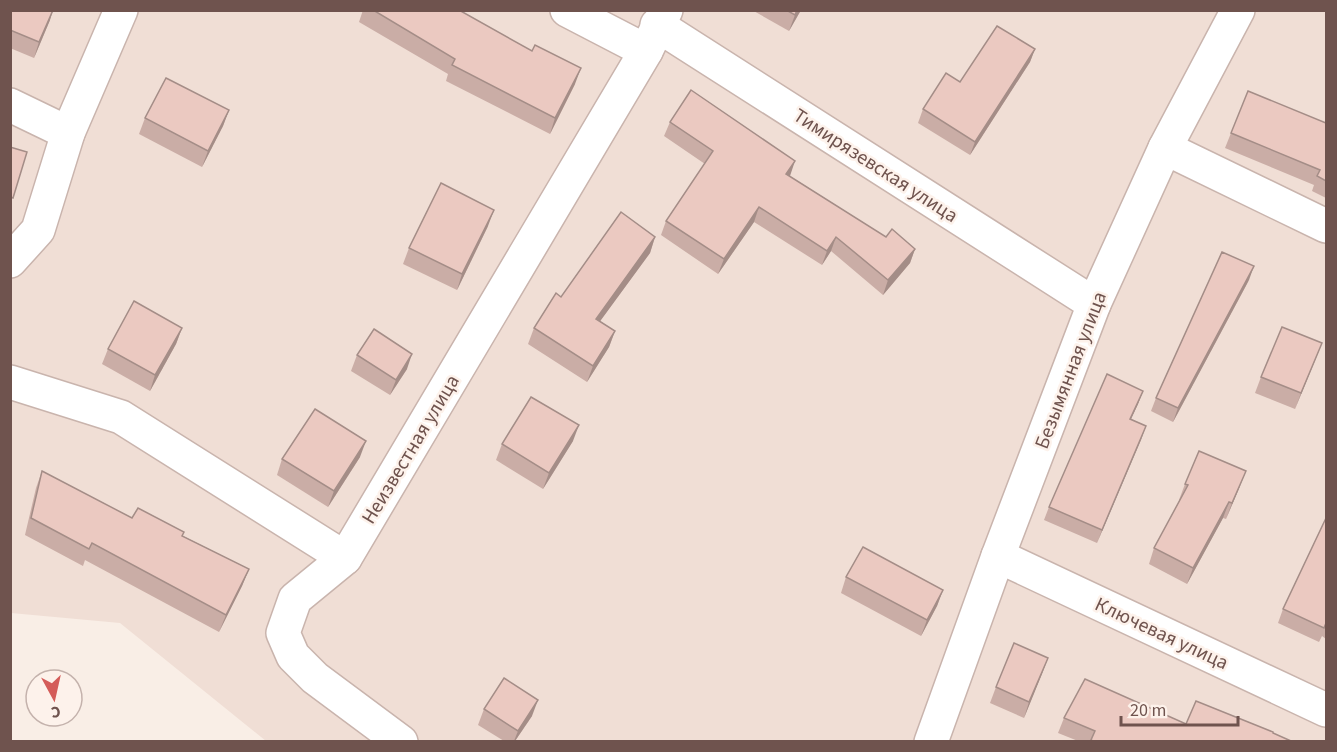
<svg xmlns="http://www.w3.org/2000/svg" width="1337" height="752" font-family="'Source Sans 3',sans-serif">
	<rect width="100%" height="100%" fill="#f9eee6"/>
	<path fill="#f0ded5" d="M10,11H1326V741H266L120,623L11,613Z"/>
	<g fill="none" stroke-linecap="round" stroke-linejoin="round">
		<g stroke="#c9b4ad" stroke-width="36">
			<g id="minor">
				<path d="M567,10L646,51"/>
				<path d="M657,25L1094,304"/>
				<path d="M10,105L68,133"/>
				<path d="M1165,148L1326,226"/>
				<path d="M10,261L38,230L68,133L121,10"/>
				<path d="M10,382L121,417L345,558L646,51L666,10"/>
				<path d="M998,556L1326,710"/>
				<path d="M345,558L295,599L283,633L293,656L315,678L401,742"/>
				<path d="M931,742L998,556L1094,304L1165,148L1238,10"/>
			</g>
		</g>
		<use href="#minor" stroke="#fff" stroke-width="33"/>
	</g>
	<g fill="#caada6">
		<path d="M10,10L50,20L34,58L10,48Z"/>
		<path d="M363,10H459L575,84L550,134L446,81L448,74L359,22Z"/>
		<path d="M752,10H801L789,31Z"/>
		<path d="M1035,49L1030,62L970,155L918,123L923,109L960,82Z"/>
		<path d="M229,110L223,126L202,167L139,134L145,118Z"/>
		<path d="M670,122L790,176L886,237L915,249L910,263L883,295L831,251L822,265L754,222L718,274L661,235L666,221L705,164L664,136Z"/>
		<path d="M1326,123V198L1312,191L1314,185L1225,148L1231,133Z"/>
		<path d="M488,226L457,290L403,264L409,248Z"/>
		<path d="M655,237L650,253L600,321L615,331L609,347L587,382L528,344L534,328L561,297Z"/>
		<path d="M1249,280L1173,422L1151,411L1156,398Z"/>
		<path d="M182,328L176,344L150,391L102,364L108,349Z"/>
		<path d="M1322,343L1295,409L1255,393L1261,377Z"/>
		<path d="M357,355L407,369L390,395L351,371Z"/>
		<path d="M1143,391L1138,404L1131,419L1146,426L1097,543L1044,520L1049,507Z"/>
		<path d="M573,441L543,489L496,460L502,444Z"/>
		<path d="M360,457L328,507L277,475L282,459Z"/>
		<path d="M42,471L132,518L183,536L249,569L242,586L219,632L85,560L83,566L25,535L36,488Z"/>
		<path d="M1185,484L1240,486L1226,519L1223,518L1187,584L1149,564L1154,548L1180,500H1179Z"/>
		<path d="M1326,518V639L1322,636L1319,642L1278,623L1283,609Z"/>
		<path d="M846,577L943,590L937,606L921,636L841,593Z"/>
		<path d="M1048,658L1024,718L990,703L996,687Z"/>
		<path d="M484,709L532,716L515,741H504L478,725Z"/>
		<path d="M1064,718L1186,724L1273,733L1291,741H1078L1058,733Z"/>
	</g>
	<g fill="#a48d87">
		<path d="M53,10L50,20L34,58L39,42Z"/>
		<path d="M797,10H801L789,31L795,15Z"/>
		<path d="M1035,49L1030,62L970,155L975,142Z"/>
		<path d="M581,68L575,84L550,134L555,118Z"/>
		<path d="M229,110L223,126L202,167L208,151Z"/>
		<path d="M795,161L790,176L780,188L786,174Z"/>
		<path d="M759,207L754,222L718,274L724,259Z"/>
		<path d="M494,210L488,226L457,290L462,274Z"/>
		<path d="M655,237L650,253L590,335L596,319Z"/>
		<path d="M836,237L831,251L822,265L827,251Z"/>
		<path d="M915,249L910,263L883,295L888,280Z"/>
		<path d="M1254,266L1249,280L1173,422L1178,408Z"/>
		<path d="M182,328L176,344L150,391L155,375Z"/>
		<path d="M615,331L609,347L587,382L593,366Z"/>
		<path d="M1322,343L1316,358L1295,409L1301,393Z"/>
		<path d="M412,354L407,369L390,395L396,380Z"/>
		<path d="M1143,391L1138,404L1125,432L1130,419Z"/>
		<path d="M579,425L573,441L543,489L549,473Z"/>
		<path d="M1146,426L1141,440L1097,543L1102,530Z"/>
		<path d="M366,441L360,457L328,507L334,491Z"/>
		<path d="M1246,471L1240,486L1226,519L1232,503Z"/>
		<path d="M1229,502L1223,518L1187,584L1193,568Z"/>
		<path d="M249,569L242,586L219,632L226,615Z"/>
		<path d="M943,590L937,606L921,636L927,620Z"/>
		<path d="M1048,658L1042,674L1024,718L1029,702Z"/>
		<path d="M538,700L532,716L515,741H514L518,731Z"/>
	</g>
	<g fill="#ebc9c1" stroke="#a48d87" stroke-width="1.5">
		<path d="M10,10H53L39,42L10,30Z"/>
		<path d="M373,10H459L532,51L535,45L581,68L555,118L452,65L455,59Z"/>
		<path d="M786,10H797L795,15Z"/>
		<path d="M997,26L1035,49L975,142L923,109L946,73L960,82Z"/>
		<path d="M166,78L229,110L208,151L145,118Z"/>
		<path d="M691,90L795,161L786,174L886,237L892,229L915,249L888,280L836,237L827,251L759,207L724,259L666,221L713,151L670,122Z"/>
		<path d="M1248,91L1326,123V181L1317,176L1320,170L1231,133Z"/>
		<path d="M10,147L27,152L13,198L10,197Z"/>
		<path d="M441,183L494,210L462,274L409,248Z"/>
		<path d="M621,212L655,237L596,319L615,331L593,366L534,328L556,293L561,297Z"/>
		<path d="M1222,252L1254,266L1178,408L1156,398Z"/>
		<path d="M134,301L182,328L155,375L108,349Z"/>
		<path d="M1282,327L1322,343L1301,393L1261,377Z"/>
		<path d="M374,329L412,354L396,380L357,355Z"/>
		<path d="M1107,374L1143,391L1130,419L1146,426L1102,530L1049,507Z"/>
		<path d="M531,397L579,425L549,473L502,444Z"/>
		<path d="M315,409L366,441L334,491L282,459Z"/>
		<path d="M1199,451L1246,471L1232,503L1229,502L1193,568L1154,548L1188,485L1185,484Z"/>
		<path d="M42,471L132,518L138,508L184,532L182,536L249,569L226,615L92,543L89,549L31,518Z"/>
		<path d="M1326,518V623L1324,628L1283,609Z"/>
		<path d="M863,547L943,590L927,620L846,577Z"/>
		<path d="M1014,643L1048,658L1029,702L996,687Z"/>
		<path d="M504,678L538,700L518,731L484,709Z"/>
		<path d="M1085,679L1186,724L1196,701L1273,732V733L1291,741H1093L1091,740L1095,731L1064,718Z"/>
	</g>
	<g text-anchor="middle" stroke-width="5" stroke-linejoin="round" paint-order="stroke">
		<g font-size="20" fill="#6f534e" stroke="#fdf2eb">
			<text transform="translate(876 165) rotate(33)" y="7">Тимирязевская улица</text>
			<text transform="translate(1070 370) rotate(-69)" y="7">Безымянная улица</text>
			<text transform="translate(410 449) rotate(-59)" y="7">Неизвестная улица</text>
			<text transform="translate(1162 633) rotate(25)" y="7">Ключевая улица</text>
		</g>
	</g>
	<rect width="1337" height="752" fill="none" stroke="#6f534e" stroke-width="24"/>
	<g transform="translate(54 698) rotate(172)"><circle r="28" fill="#fdf2eb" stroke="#c4b2ac" stroke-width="1.5"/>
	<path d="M0-4.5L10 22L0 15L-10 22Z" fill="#d45c59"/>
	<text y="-9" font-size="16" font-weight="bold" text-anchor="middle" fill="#6f534e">С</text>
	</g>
	<path d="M1121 716v9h117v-9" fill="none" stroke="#6f534e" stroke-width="3"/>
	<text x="1130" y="716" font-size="18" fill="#6f534e" stroke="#fdf2eb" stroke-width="4.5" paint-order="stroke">20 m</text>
</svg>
